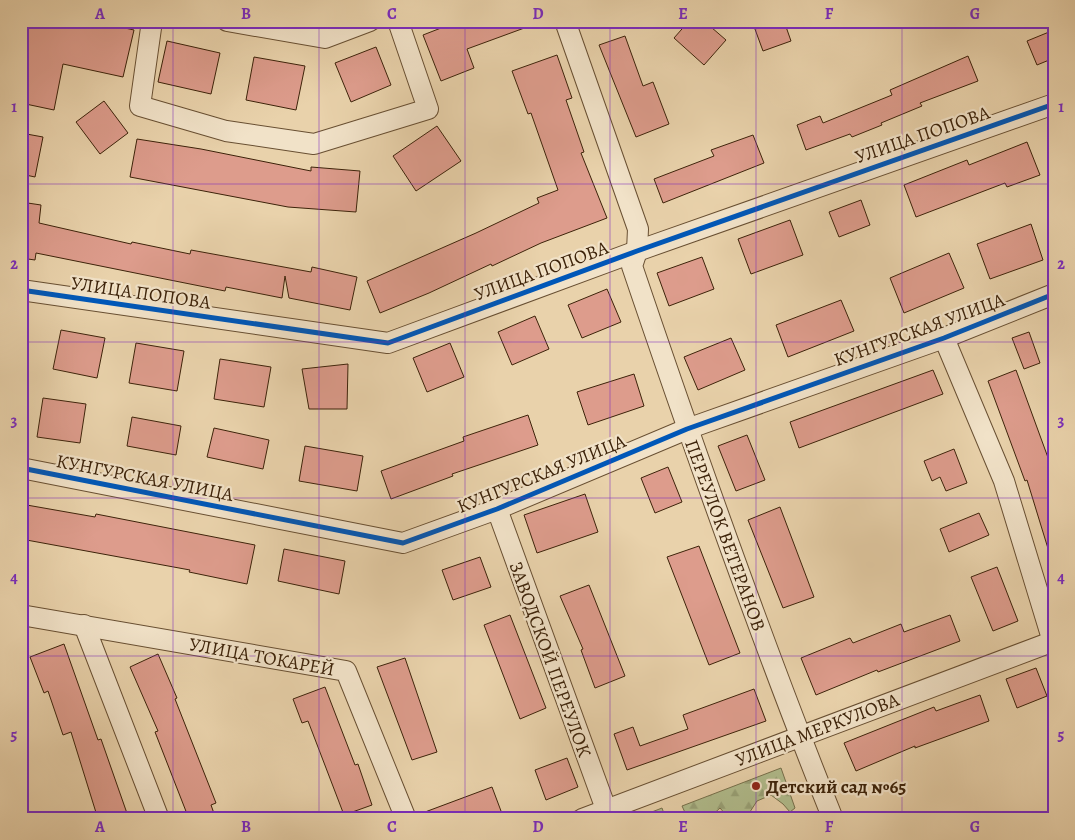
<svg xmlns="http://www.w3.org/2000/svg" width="1075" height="840" font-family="Alegreya,serif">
	<defs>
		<pattern id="forest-firs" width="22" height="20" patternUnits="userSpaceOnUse" patternTransform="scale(1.25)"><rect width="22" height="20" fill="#b1bd8d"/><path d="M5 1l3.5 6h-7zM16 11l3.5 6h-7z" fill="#99a278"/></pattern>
	</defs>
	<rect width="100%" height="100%" fill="#e9d2ab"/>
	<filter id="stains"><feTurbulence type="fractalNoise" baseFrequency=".004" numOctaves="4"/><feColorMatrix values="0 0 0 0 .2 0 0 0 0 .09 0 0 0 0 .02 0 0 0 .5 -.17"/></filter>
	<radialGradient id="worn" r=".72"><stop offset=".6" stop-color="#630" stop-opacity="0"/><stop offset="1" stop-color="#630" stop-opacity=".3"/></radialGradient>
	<g fill="url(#forest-firs)" stroke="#77704c">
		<path d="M781,768L795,808L790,812L783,804L771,795L757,801L746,818L727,816L720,808L708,819H688L682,806Z"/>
		<path d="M662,808L666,819H634Z"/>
	</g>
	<g fill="#dd9c8c" stroke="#3d230a">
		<path d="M21,21H93L134,30L123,77L63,64L54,110L21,103Z"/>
		<path d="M459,21H538V23L467,49L474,68L441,81L423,35Z"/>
		<path d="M689,21H704L726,40L704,65L674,38Z"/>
		<path d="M752,21H784L791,41L763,51Z"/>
		<path d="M1049,32L1054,44V58L1037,65L1027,41Z"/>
		<path d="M625,36L643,86L653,82L669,124L636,137L599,45Z"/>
		<path d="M167,41L220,53L211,94L158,82Z"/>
		<path d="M376,47L391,85L351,102L335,63Z"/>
		<path d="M557,55L572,98L566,100L584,152L581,153L607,218L541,243L492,266L491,264L429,293L380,313L367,281L476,233L539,203L537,198L558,190L531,113L528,114L512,71Z"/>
		<path d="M968,56L978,81L920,103L922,106L881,123L882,125L852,137L850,134L806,150L797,125L820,116L823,123L892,95L890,90Z"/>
		<path d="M254,57L305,66L296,110L246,100Z"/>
		<path d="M104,101L128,133L100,154L76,122Z"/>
		<path d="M437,126L461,161L416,191L393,156Z"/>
		<path d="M21,133L43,137L35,177L21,174Z"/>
		<path d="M753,135L764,163L663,203L654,179L714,156L711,150Z"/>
		<path d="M137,139L201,149L311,171V167L360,171L356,212L288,207L130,177Z"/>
		<path d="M1027,142L1040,175L1007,187L1005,183L916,217L904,185L967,160L969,165Z"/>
		<path d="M861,200L870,225L839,237L829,212Z"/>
		<path d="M21,202L41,205L39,223L131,244L132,242L190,254L191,250L311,272L312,267L357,277L350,310L289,298L285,276L282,298L226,287L225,291L165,279L36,253L35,260L21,258Z"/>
		<path d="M790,220L803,255L751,274L738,239Z"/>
		<path d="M1031,224L1043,260L990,279L977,244Z"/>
		<path d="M949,253L964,288L904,313L890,278Z"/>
		<path d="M702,257L714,289L669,306L657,273Z"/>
		<path d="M607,289L621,322L582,338L568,305Z"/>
		<path d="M841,300L854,331L788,357L776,325Z"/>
		<path d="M535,316L549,349L512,365L498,332Z"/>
		<path d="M61,330L105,338L97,378L53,369Z"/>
		<path d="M1029,332L1040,363L1024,369L1012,338Z"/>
		<path d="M731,338L745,370L698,390L684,357Z"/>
		<path d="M136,343L184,351L177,391L129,383Z"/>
		<path d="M450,343L464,377L427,392L413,358Z"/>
		<path d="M220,359L271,367L264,407L214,399Z"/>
		<path d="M348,364L347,409H309L302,369Z"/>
		<path d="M933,370L943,394L799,448L790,422Z"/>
		<path d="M1016,370L1054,474V554L1050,555L1027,480L1025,481L988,381Z"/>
		<path d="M634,374L644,406L588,425L577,392Z"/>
		<path d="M43,398L86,404L80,443L37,437Z"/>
		<path d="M528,415L538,445L452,474L453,476L391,499L381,471L464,441L463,437Z"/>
		<path d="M132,417L181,426L176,455L127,446Z"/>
		<path d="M214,428L269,440L263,469L207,457Z"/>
		<path d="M747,435L765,480L736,491L718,446Z"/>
		<path d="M305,446L363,456L357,491L299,481Z"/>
		<path d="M954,449L967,483L946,491L940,477L932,481L924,461Z"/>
		<path d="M668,467L682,502L655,513L641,478Z"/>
		<path d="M585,494L598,532L537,553L524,515Z"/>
		<path d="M21,504L95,517L96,514L255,545L247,584L189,572L190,570L21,539Z"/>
		<path d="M780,507L814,597L783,608L748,520Z"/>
		<path d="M979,513L989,535L949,552L940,529Z"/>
		<path d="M699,546L740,653L709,665L667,557Z"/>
		<path d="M284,549L345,561L339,594L278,581Z"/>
		<path d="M480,557L491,587L453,600L442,570Z"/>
		<path d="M997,567L1018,621L993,631L971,577Z"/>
		<path d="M589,585L625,676L595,688L581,650L583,649L560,596Z"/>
		<path d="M510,615L546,708L520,719L484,625Z"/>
		<path d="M950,615L960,641L878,672L877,670L816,695L801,658L850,638L853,643L901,624L904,632Z"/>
		<path d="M64,644L98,740L101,739L129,819H98L71,732L63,735L48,691L44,693L30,657Z"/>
		<path d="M158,654L177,698L175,699L216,803L211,805L216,819H189L155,732L158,731L130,667Z"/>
		<path d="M405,658L437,752L412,760L377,667Z"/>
		<path d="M1036,668L1047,696L1017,708L1006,679Z"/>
		<path d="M325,687L355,765L358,764L372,805L344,815L308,721L302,723L293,699Z"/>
		<path d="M754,689L766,721L627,770L614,734L633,727L640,746L688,729L683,715Z"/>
		<path d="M980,695L989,721L915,748V746L856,771L844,743L934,707L936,711Z"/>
		<path d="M567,758L578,787L546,800L535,770Z"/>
		<path d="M492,787L504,819H418L417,815Z"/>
	</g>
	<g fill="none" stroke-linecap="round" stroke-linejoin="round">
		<g stroke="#684f32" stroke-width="22">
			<g id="minor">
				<path d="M152,21L140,106L226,131L314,144L428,109L398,21"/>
				<path d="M227,21L325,38L370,21"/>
				<path d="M565,21L638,229L637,251L632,266C695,452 760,637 833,819"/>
				<path d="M21,290L388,343L637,251L1054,104"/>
				<path d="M944,338L1004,481L1054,645"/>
				<path d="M21,468L403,543L497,509L687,429L944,338L1054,294"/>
				<path d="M497,509L606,809"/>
				<path d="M21,615L346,671L406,819"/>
				<path d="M84,625L159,819"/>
				<path d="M582,819L1054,641"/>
			</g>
		</g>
		<use href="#minor" stroke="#f1e2c8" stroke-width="20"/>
		<g stroke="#f1e2c8" stroke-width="8">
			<g id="cycleway">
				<path d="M21,290L388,343L637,251L1054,104"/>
				<path d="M21,468L403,543L497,509L687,429L944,338L1054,294"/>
			</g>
		</g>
		<use href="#cycleway" stroke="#0057b8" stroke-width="5"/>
	</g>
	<path fill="none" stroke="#7b2cbf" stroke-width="1" stroke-opacity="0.55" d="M173,21V819M319,21V819M465,21V819M610,21V819M756,21V819M902,21V819M21,184H1054M21,342H1054M21,498H1054M21,656H1054"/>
	<circle fill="#8f2418" stroke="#f1e2c8" stroke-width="2" cx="756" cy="786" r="5"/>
	<g text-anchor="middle" stroke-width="4.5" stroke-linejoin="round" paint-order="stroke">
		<g font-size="19" fill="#3d230a" stroke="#f1e2c8">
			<text transform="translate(922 134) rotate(-19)" y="7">УЛИЦА ПОПОВА</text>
			<text transform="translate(541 270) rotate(-20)" y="7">УЛИЦА ПОПОВА</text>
			<text transform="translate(141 292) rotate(8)" y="7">УЛИЦА ПОПОВА</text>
			<text transform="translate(919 329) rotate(-20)" y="7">КУНГУРСКАЯ УЛИЦА</text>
			<text transform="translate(541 473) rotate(-22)" y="7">КУНГУРСКАЯ УЛИЦА</text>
			<text transform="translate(145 477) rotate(11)" y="7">КУНГУРСКАЯ УЛИЦА</text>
			<text transform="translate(726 535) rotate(70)" y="7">ПЕРЕУЛОК ВЕТЕРАНОВ</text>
			<text transform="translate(262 656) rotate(10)" y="7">УЛИЦА ТОКАРЕЙ</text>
			<text transform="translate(551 659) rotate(70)" y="7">ЗАВОДСКОЙ ПЕРЕУЛОК</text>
			<text transform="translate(817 729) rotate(-21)" y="7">УЛИЦА МЕРКУЛОВА</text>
		</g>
		<g font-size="19" font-weight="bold" fill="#3d230a" stroke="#f1e2c8" text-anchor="start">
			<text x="766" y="793">Детский сад №65</text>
		</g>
	</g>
	<rect width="1075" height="840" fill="none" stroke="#e9d2ab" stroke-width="55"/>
	<rect x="28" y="28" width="1020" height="784" fill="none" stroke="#7b2cbf" stroke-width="2"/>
	<g font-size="16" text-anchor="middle" font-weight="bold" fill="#7b2cbf">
		<text x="100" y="19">A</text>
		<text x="246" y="19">B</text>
		<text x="392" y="19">C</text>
		<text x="538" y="19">D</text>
		<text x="683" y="19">E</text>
		<text x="829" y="19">F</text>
		<text x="975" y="19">G</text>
		<text x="14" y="112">1</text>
		<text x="1061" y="112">1</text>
		<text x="14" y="269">2</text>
		<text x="1061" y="269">2</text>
		<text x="14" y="426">3</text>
		<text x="1061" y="426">3</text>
		<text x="14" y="583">4</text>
		<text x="1061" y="583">4</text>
		<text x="14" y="740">5</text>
		<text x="1061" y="740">5</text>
		<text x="100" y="832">A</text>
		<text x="246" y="832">B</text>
		<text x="392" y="832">C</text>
		<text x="538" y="832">D</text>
		<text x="683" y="832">E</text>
		<text x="829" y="832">F</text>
		<text x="975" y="832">G</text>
	</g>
	<rect width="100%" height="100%" filter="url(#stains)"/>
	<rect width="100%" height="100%" fill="url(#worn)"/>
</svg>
